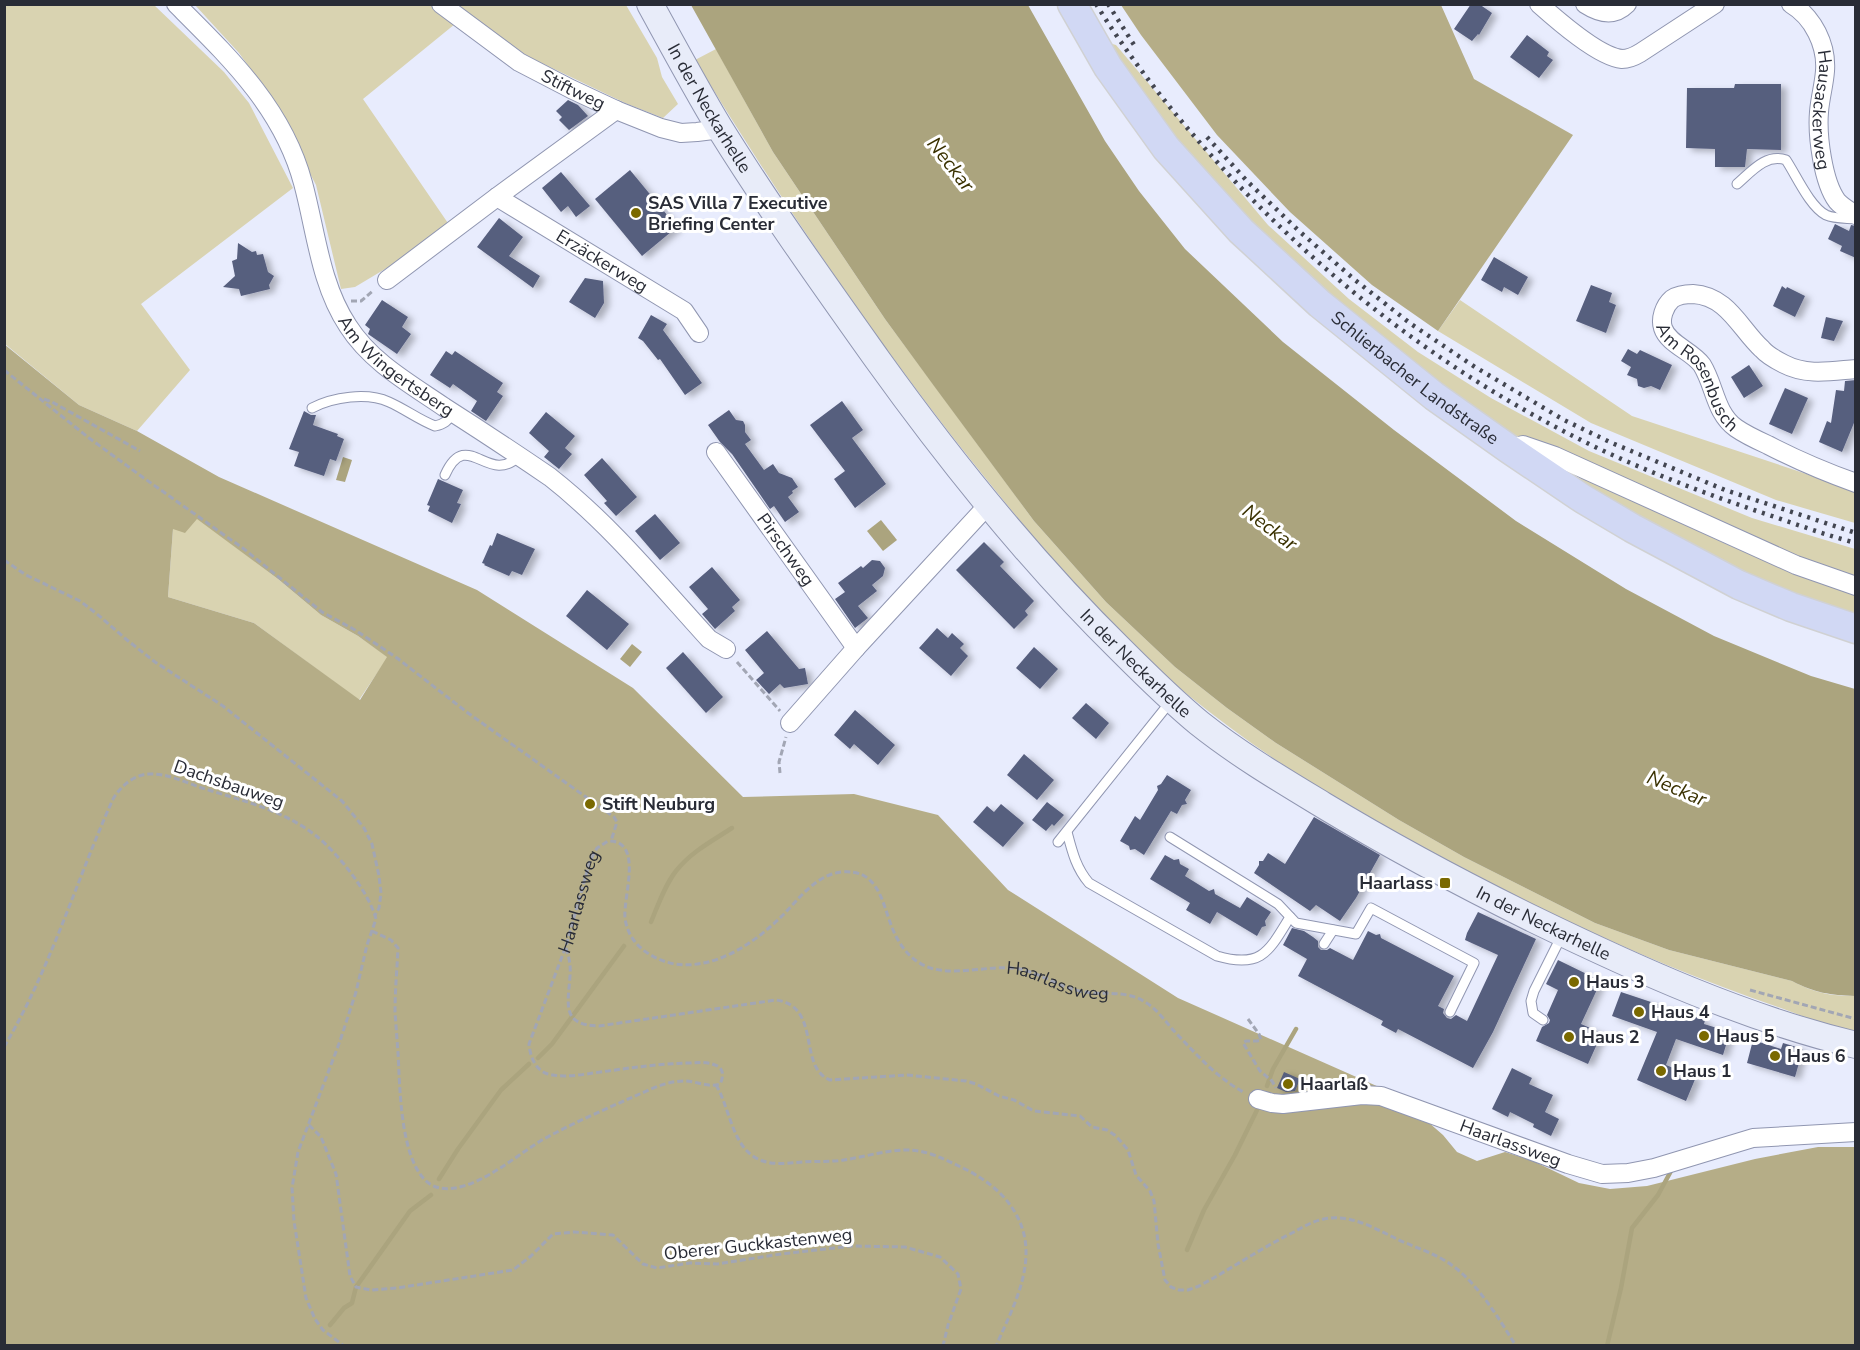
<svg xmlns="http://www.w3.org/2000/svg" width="1860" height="1350" font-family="'Nunito Sans',sans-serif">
	<defs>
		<filter id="shadow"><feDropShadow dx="5.5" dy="3" stdDeviation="3" flood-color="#0004"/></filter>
	</defs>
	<rect width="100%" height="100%" fill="#e8ecfd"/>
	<g fill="#d9d3b1">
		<path d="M4,5H154L224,72L249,103L293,188L141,304L190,370L137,431L79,405L5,344Z"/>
		<path d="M195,5H430L455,24L363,99L452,229L355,287L341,289L316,185L268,93L239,53Z"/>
		<path d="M457,5H626L657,58L662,77L678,104L663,118L625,103L527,56Z"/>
		<path d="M1105,42L1116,45L1268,225L1349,299L1418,352L1491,398L1589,451L1752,518L1855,549V577L1814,563L1551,448L1497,429L1339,307L1198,169Z"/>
		<path d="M716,49L773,152L885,319L1034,521L1106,602L1175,667L1227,708L1276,743L1399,820L1464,857L1595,923L1669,950L1792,981C1815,993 1830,996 1855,996V1033C1830,1028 1806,1017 1781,1008C1705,982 1630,951 1557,916C1428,854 1300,786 1188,695C1115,636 1054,563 995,490C884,354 786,209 695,60Z"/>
		<path d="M1460,300L1632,416L1855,490V523L1776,500L1591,423L1438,331Z"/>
		<path d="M1569,471C1665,514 1755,562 1855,595V616L1765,586L1569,477Z"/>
		<path d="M197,518L278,579L321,615L358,636L388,657L359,700L254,623L168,597L173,529Z"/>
	</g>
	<g fill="#b5ad87" fill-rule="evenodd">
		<path d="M1121,5H1441L1474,79L1573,135L1438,331L1372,285L1290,212L1217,135L1141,35Z"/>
		<path d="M4,344L79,405L137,431L219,477L477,590L633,688L743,797L854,794L938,815L1008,890L1178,998L1397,1095L1443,1135L1457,1152L1477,1161L1505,1152L1531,1160L1579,1183L1610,1189L1647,1186L1755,1159L1818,1147H1855V1345H5ZM197,519L278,579L321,615L358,636L387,657L360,700L254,623L168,597L173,529L185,533Z"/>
	</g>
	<g fill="#aba47e">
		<path d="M691,5H1028L1105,141L1139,191L1185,249L1283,342L1394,430L1516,521L1626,589L1714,636L1811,676L1855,689V996C1830,995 1815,993 1792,981L1669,950L1595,923L1464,857L1399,820L1276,743L1227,708L1175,667L1106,602L1034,521L934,386L885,319L773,152Z"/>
		<path d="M343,457L352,460L345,482L336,480Z"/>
		<path d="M881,520L897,540L883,551L867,531Z"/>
		<path d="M632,644L642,652L630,667L620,659Z"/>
	</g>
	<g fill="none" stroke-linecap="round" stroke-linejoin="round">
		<g stroke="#aba47e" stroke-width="4.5">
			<path d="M651,922C658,905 665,885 676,871C691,852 712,841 732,828"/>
			<path d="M538,1058L552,1044L624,946"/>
			<path d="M1267,1086L1273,1069L1296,1029"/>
			<path d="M439,1179L458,1149L501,1090L529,1064"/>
			<path d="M1187,1250L1204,1210L1235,1155L1257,1110"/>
			<path d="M330,1325L344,1308L352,1303L356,1287L410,1211L431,1195"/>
			<path d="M1607,1346L1621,1288L1632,1228L1658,1195L1671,1171"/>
		</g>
	</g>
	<g fill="#575e7e" filter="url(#shadow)">
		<path d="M1471,4H1479L1492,13L1479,35L1478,34L1472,41L1454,29Z"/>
		<path d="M1527,35L1549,52L1547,56L1553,60L1539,78L1510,57Z"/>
		<path d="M1735,84H1781V150L1747,149L1745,167H1715V149L1686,148L1687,88H1734Z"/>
		<path d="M568,100L578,105L588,116L569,130L559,120L562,117L556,111Z"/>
		<path d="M630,170L677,227L642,256L595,199Z"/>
		<path d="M561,172L590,206L576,217L568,206L561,212L542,188Z"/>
		<path d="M499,218L523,237L509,256L540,276L533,288L477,247Z"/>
		<path d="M1835,224L1849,231L1851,225L1856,226V258L1840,251L1842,246L1828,239Z"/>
		<path d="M238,243L252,252L256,251L257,255L263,254L268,272L274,276L269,285L270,289L241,296L239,289L223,287L235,276L232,261L237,259Z"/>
		<path d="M1494,257L1528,277L1518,295L1504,287L1502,292L1481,280Z"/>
		<path d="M585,278L603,281L604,303L595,318L569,302Z"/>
		<path d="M1591,285L1612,293L1609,302L1616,305L1606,333L1576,321Z"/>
		<path d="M1782,286L1786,289L1787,287L1805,296L1795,317L1773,306Z"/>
		<path d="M382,300L408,317L402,327L411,334L397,354L368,334L370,329L365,325Z"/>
		<path d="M651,315L667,324L663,330L702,383L685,395L660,359L658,360L643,341L638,338Z"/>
		<path d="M1826,317L1843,321L1834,341L1821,338Z"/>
		<path d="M1628,349L1637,354L1640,350L1672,365L1660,390L1651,386L1644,388L1638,386L1637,379L1627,375L1631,367L1621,361Z"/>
		<path d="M446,351L452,355L455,351L503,383L497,392L503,396L486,421L471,411L477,401L453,384L450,388L430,375Z"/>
		<path d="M1749,365L1763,386L1744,398L1731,377Z"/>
		<path d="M1856,380V418L1842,452L1819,442L1827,421L1831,423L1836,390L1844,391L1845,381Z"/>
		<path d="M1785,388L1808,398L1792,434L1769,424Z"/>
		<path d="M842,401L863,430L852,438L886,484L855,508L834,479L845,471L810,425Z"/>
		<path d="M729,410L736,420L743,421L745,425V432L751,440L745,444L764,470L773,464L779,473L792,478L798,487L792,491L793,493L788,497L799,512L785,522L774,506L770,509L732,454L720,442L708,425Z"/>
		<path d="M304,411L311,415H316L313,425L338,434L337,436L344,439L336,461L330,459L324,476L294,466L299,452L289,449Z"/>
		<path d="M546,412L575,436L565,448L572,454L559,469L544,457L549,451L529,433Z"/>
		<path d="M602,458L637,497L616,516L604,503L607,501L584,475Z"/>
		<path d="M438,479L463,490L457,503L461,504L452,523L428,511L430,506L427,505Z"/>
		<path d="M655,514L680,543L660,560L635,531Z"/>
		<path d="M497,533L535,549L522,575L512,571L509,576L484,565L485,564L482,563L490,545L492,546Z"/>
		<path d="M984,542L1004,562L1000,566L1034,601L1025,611L1028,615L1014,629L956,570Z"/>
		<path d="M872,560L880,561L885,568L883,576L872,585L877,591L858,606L868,618L855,628L835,599L845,592L838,583L861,566L863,568Z"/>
		<path d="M712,567L740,600L732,607L735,611L715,629L702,614L708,609L689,587Z"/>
		<path d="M587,590L629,624L607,650L566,616Z"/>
		<path d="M937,628L948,638L952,633L964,644L960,648L968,656L951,676L919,648Z"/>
		<path d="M767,631L799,669L805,668L808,684L784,688L780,684L769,694L756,680L764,673L745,650Z"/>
		<path d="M1034,647L1058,669L1040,689L1016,668Z"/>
		<path d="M683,652L723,697L706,713L666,668Z"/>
		<path d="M1086,703L1109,723L1096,739L1072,718Z"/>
		<path d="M855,710L895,745L878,765L854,744L850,749L834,735Z"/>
		<path d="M1024,754L1054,780L1037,800L1007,775Z"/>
		<path d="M1167,775L1191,790L1185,800L1187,804L1182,805L1177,814L1171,811L1144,855L1135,849L1130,850L1129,846L1120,841L1135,816L1140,820L1158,790L1157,786L1161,784Z"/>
		<path d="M1047,802L1064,815L1054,826L1052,824L1046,831L1032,820Z"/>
		<path d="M1001,804L1024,823L1003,847L973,822L987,806L994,812Z"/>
		<path d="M1314,817L1380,855L1356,898L1340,921L1316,905L1310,911L1254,873L1259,865V861H1263L1268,853L1285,864Z"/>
		<path d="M1165,855L1174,860L1179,859L1180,864L1189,869L1185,876L1209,891L1214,889L1215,894L1240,908L1247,897L1271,912L1265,921L1266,926L1262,927L1257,936L1217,912L1210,924L1186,910L1190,903L1150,879Z"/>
		<path d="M1478,912L1536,939L1493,1032L1473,1068L1398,1029L1396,1033L1381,1025L1383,1021L1298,976L1307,959L1283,945L1292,928L1304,931L1313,937L1318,941V947L1321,950H1327L1330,948L1353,960L1368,931L1376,935L1380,934L1381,938L1454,976L1438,1006L1444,1009L1443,1013L1447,1018L1451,1019L1456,1015L1467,1021L1498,955L1465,940L1467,933Z"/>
		<path d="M1558,960L1601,981L1581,1024L1602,1033L1588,1064L1536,1041L1542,1027L1549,1023L1550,1020L1547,1015L1558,990L1546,984Z"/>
		<path d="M1621,992L1705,1020L1704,1024L1730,1032L1723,1055L1676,1039L1666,1065L1696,1077L1686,1101L1637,1080L1657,1032L1612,1016Z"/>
		<path d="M1753,1040L1781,1049L1783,1043L1803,1049L1795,1077L1747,1063Z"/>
		<path d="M1512,1068L1532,1078L1529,1084L1553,1095L1545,1112L1559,1119L1551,1136L1533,1127L1534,1124L1510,1112L1508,1117L1492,1109Z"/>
		<path d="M1284,1072L1300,1079L1295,1091L1286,1092L1277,1088Z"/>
	</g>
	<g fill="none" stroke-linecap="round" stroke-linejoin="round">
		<g stroke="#9096b1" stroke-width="11">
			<g id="lane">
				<path d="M1737,184C1751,172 1766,153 1786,160C1796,175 1810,207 1826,215C1835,219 1846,218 1856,219"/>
				<path d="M312,408C333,397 367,392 389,402C405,409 419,420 435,426C444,424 448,421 453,413"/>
				<path d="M445,475C467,426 488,487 519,456"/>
				<path d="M1067,832C1072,851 1076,868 1089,883L1217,956C1262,969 1269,951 1290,917"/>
				<path d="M1170,837L1278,904L1296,923L1356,934L1371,908L1474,963L1450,1012"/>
				<path d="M1058,842L1171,701"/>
				<path d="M1324,944L1333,930"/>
				<path d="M1543,1020L1533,1013L1531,1001L1534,991L1562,935"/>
			</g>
		</g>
		<g stroke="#9096b1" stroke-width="20">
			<g id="street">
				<path id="s2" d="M176,4C229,57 283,108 303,183C316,231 320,284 348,326C371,362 409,383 444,407C480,430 515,453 550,477C610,524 658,583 709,639L726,649"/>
				<path id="s3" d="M441,4L519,62L571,89L616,110L661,128L681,133L697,132L721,129"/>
				<path d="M1539,4C1557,20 1599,57 1622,59C1629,59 1635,56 1640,53L1715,4"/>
				<path d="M1585,4C1599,13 1614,17 1627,4"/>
				<path id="s4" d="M1791,4C1813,17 1827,45 1825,71C1824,85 1820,98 1819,112C1817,136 1823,182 1837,201C1842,207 1850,211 1856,215"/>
				<path id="s5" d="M497,197L684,311L699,333"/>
				<path d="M387,280L497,197L616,110"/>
				<path id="s6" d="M1856,369C1831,371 1807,376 1784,364C1776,360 1768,356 1762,349C1740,329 1728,296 1693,294C1686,294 1678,295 1672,299C1664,306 1660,319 1663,328C1668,344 1692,351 1702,365C1715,386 1715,413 1736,428C1746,435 1757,440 1768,445C1797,460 1825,472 1856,483"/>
				<path d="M1509,449L1523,445L1555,456L1796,565L1856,586"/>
				<path id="s7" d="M716,452L856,648L988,505"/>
				<path d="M790,723L856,648"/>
				<path id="s8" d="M1258,1099L1272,1103L1283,1104L1362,1095L1381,1096L1568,1164L1602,1174L1628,1173L1654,1168L1753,1138L1856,1132"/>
			</g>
		</g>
		<g stroke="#9096b1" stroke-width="28">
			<g id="secondary">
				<path id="s9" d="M650,4C673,46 695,87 719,127C768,206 823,283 877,359C951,462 1030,561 1121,650C1146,675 1171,700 1199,723C1238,754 1280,779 1323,805C1391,846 1462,884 1533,919C1636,969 1744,1018 1856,1045"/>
			</g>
		</g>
		<g stroke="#d0d1d3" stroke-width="31">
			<g id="primary">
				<path id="s10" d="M1072,4L1108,67L1166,148L1241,231L1320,304L1434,396L1509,449L1583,499L1632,528L1739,585L1791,607L1856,629"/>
			</g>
		</g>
		<g stroke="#a2a6b4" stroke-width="3" stroke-dasharray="6 3" stroke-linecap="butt">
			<path d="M351,301H361L374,290"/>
			<path d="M4,370L89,438L141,476L244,549L322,612L355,630L397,658L468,713L614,817L617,822L611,841"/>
			<path d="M44,399L52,402L140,451"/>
			<path d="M4,560L26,575L80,601L97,614L127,640L155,662L223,706L342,801L364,828L372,844L379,876L381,893L379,908L375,915"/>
			<path d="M737,662L780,711"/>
			<path d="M780,773L779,762L786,737"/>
			<path id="s1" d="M372,931L391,940L398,948C397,970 395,991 395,1012C396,1026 397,1039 398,1053C400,1087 400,1155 425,1180C433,1188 444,1190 455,1188C485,1183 516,1156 542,1140C571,1124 603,1110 633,1097C649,1090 666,1081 684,1081C697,1081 708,1088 720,1084C724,1076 724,1068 715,1065C706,1061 697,1063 687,1063C661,1064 635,1067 608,1071C590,1073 566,1079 548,1074C535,1070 530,1056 529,1044L566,946L590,861L597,848L608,841C644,840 623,896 625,918C627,934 636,946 649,954C657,959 665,962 674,964C717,970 756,942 785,913C801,896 818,874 842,872C876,869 881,897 890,922C895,937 904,953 918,962C946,981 988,963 1020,969C1042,974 1061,988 1084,992C1104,995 1127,990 1145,1002C1157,1009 1165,1021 1174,1031C1196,1054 1217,1078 1245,1093"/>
			<path d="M566,948C569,957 571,966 570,976C568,1005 561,1025 599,1026L776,1000C822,1006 797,1067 830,1080L907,1075L966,1081L976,1084L999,1096L1014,1100L1034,1111L1080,1116L1092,1127L1107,1130L1116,1136L1128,1150L1136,1175L1150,1191L1154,1201L1158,1244L1165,1280L1171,1287L1179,1290H1188L1199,1286C1231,1269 1261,1248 1294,1232C1303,1227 1313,1221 1324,1219C1349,1214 1370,1226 1393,1237C1410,1246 1430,1251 1447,1262C1475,1279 1498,1317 1516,1346"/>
			<path d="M1750,990L1856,1019"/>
			<path d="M1248,1019L1259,1034L1261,1040L1257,1041H1246L1243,1043L1260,1071L1272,1081L1276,1088"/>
			<path d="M4,1047C51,968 76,881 113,799C121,786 133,775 149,774C166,773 185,782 202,788C240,800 283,810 315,835C337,852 369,892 376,919L367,945L356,992L340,1041L298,1152L292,1188L294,1221L306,1298L315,1319L323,1330L344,1346"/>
			<path d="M716,1085C730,1108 732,1147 758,1159C772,1166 788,1163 803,1162C817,1161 831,1162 844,1160C863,1157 883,1151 903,1150C927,1149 946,1160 967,1170C988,1181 1006,1195 1017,1216C1040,1259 1014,1305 996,1346"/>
			<path d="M309,1125L321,1137L336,1174L350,1276L356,1287L371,1290L397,1288L513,1270L531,1256L553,1234L574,1232L613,1235L643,1264L657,1268L690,1263L717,1264L781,1254L852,1246L905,1247L940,1257L958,1274L961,1289L948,1325L943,1346"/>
			<path d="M1855,1346L1856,1344"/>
		</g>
		<use href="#lane" stroke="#fff" stroke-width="9"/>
		<use href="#street" stroke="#fff" stroke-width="18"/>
		<use href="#secondary" stroke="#e8ecf9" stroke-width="26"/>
		<use href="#primary" stroke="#d1d8f4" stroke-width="28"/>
		<g stroke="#434651" stroke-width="4.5" stroke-dasharray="3 6" stroke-linecap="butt">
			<path d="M1096,4C1129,57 1168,107 1209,153C1320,278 1457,383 1608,453C1663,478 1720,499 1778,518C1804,527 1829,536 1856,543"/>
			<path d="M1108,4L1136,48"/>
			<path d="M1207,137L1247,181L1299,231L1355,280L1411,324L1475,367L1564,420L1612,443L1725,490L1856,533"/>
		</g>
	</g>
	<g fill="#7a6900" stroke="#fff" stroke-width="2">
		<circle cx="636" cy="213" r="6"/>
		<circle cx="590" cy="804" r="6"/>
		<rect x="1439" y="877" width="12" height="12" rx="3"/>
		<circle cx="1574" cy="982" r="6"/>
		<circle cx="1639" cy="1012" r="6"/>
		<circle cx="1704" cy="1036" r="6"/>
		<circle cx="1569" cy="1037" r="6"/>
		<circle cx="1775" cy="1056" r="6"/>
		<circle cx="1661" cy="1071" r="6"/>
		<circle cx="1288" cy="1084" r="6"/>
	</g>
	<g text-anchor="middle" stroke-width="6" stroke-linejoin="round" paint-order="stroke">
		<g font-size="18" fill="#292c36" stroke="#fff">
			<text dy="6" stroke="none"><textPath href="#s3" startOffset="158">Stiftweg</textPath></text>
			<text dy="6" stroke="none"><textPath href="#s9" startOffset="120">In der Neckarhelle</textPath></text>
			<text dy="6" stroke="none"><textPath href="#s4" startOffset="118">Hausackerweg</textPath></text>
			<text dy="6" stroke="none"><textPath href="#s5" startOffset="123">Erzäckerweg</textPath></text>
			<text dy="6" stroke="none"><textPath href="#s2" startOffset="436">Am Wingertsberg</textPath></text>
			<text dy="6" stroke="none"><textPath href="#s6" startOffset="306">Am Rosenbusch</textPath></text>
			<text dy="6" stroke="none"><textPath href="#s10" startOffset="512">Schlierbacher Landstraße</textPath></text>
			<text dy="6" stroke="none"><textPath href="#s7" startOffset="120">Pirschweg</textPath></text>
			<text dy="6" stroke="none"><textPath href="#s9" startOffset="822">In der Neckarhelle</textPath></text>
			<text transform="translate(229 784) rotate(19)" y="6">Dachsbauweg</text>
			<text dy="6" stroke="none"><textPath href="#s1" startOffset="972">Haarlassweg</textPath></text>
			<text dy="6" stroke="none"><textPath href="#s9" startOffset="1308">In der Neckarhelle</textPath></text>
			<text dy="6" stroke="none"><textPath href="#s1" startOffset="1672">Haarlassweg</textPath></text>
			<text dy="6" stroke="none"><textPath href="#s8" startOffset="262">Haarlassweg</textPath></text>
			<text transform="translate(758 1244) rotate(-6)" y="6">Oberer Guckkastenweg</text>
		</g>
		<g font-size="18" font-weight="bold" fill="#292c36" stroke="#fff" text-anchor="start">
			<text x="648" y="209">SAS Villa 7 Executive<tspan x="648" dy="21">Briefing Center</tspan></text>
			<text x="602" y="810">Stift Neuburg</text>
			<text x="1433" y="889" text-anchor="end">Haarlass</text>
			<text x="1586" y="988">Haus 3</text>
			<text x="1651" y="1018">Haus 4</text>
			<text x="1716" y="1042">Haus 5</text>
			<text x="1581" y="1043">Haus 2</text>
			<text x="1787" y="1062">Haus 6</text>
			<text x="1673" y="1077">Haus 1</text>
			<text x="1300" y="1090">Haarlaß</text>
		</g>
		<g font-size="20" font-style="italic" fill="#3a3100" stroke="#fff">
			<text transform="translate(951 164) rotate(52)" y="7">Neckar</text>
			<text transform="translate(1270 527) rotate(37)" y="7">Neckar</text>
			<text transform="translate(1677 788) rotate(23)" y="7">Neckar</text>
		</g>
	</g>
	<rect width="1860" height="1350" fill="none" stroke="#292c36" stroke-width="12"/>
</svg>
